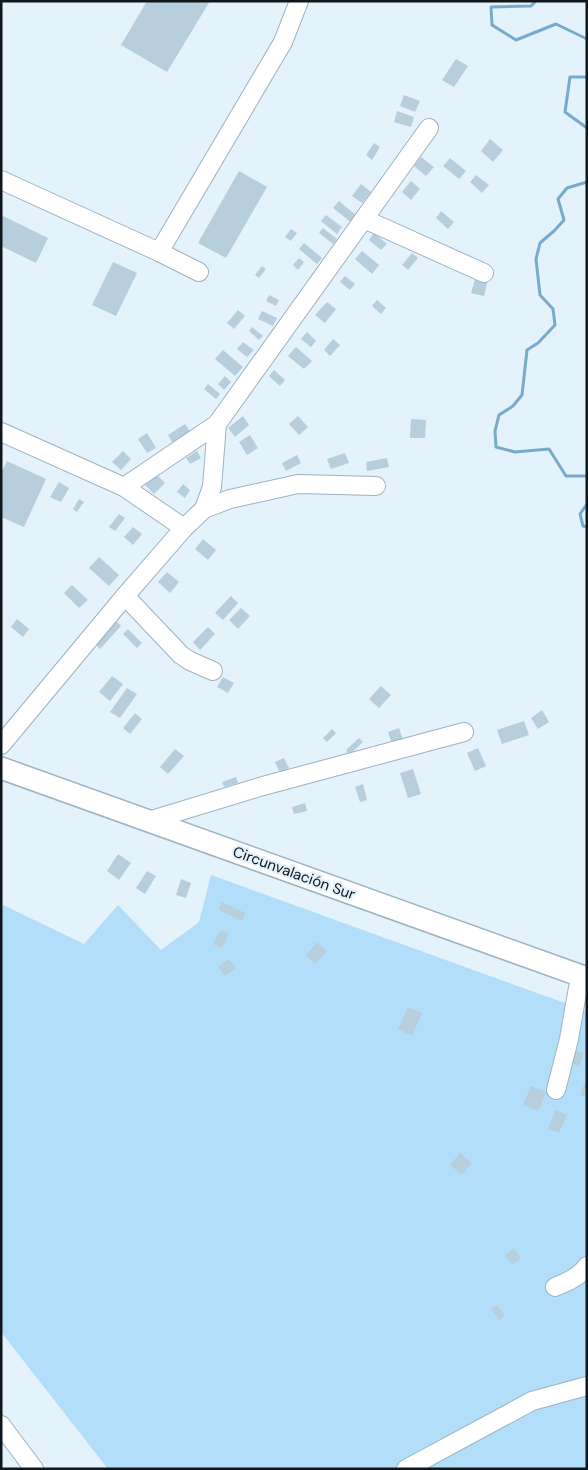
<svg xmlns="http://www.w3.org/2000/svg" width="588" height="1470" font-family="'DM Sans',sans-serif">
	<rect width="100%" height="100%" fill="#e4f2fb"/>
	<path fill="#b2defa" d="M211,875L587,1011V1469H108L1,1332V904L84,944L118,905L161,950L199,922Z"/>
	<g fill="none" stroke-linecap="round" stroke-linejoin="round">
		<g stroke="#77abcb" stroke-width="3">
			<path d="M536,1L531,6L491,7L492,25L516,40L556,24L587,39"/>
			<path d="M587,77H570L565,112L587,128"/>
			<path d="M587,182L567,188L558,199L564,220L555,230L540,243L536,259L540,295L553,309L555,325L538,343L527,350L522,395L513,406L499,415L495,431L496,447L515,452L549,449L566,476H587"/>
			<path d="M587,504L580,514L583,526L587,527"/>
		</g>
	</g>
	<g fill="#b7cedc">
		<path d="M147,1H210L167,72L121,45Z"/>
		<path d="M456,59L468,66L454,87L442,80Z"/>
		<path d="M404,95L420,101L415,112L400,106Z"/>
		<path d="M397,111L414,117L411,127L394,122Z"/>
		<path d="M490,139L503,150L493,162L481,151Z"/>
		<path d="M374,143L380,147L372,160L366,155Z"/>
		<path d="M421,157L434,167L426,176L414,166Z"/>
		<path d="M450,158L466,171L459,179L443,166Z"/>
		<path d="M239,171L267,187L226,258L198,243Z"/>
		<path d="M476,175L489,185L482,193L470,182Z"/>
		<path d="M411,181L420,189L411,200L402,192Z"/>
		<path d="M361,184L371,192L362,203L352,196Z"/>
		<path d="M339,201L357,216L352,223L333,208Z"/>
		<path d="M441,211L454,222L448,229L436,218Z"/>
		<path d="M1,215L48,238L36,263L1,246Z"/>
		<path d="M326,215L342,227L337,234L321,221Z"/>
		<path d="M323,228L337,239L333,244L319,233Z"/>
		<path d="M291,229L297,233L291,241L285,237Z"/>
		<path d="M374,233L387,244L381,250L369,240Z"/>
		<path d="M304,243L322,258L317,264L299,249Z"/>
		<path d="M362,251L379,265L372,274L355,259Z"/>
		<path d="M412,253L418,258L408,270L402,265Z"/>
		<path d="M299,258L304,262L298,270L293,265Z"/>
		<path d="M113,262L137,273L116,316L92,305Z"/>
		<path d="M262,266L266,269L259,278L255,275Z"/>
		<path d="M345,276L355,284L350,290L340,282Z"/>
		<path d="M476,276L488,280L484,296L471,293Z"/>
		<path d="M269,295L279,300L276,306L266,301Z"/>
		<path d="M377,300L386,308L381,314L372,306Z"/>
		<path d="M327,302L336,309L325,323L315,315Z"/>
		<path d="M238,310L245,316L234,329L227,323Z"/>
		<path d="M262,311L277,318L273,326L258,319Z"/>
		<path d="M252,327L263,336L259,340L249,331Z"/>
		<path d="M307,332L316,341L311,347L301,339Z"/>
		<path d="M333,339L340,345L330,356L324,350Z"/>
		<path d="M243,342L254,350L247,357L237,349Z"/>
		<path d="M296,347L312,361L304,369L288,356Z"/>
		<path d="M223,350L243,367L235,376L215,359Z"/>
		<path d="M274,370L285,380L280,386L269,376Z"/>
		<path d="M225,376L231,382L224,390L218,384Z"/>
		<path d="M208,384L220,394L216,399L204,389Z"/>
		<path d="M243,416L249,425L235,437L228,428Z"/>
		<path d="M298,416L308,427L299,435L289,424Z"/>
		<path d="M411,419L426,420L425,438H410Z"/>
		<path d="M185,424L191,433L173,444L168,435Z"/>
		<path d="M147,433L156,448L147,453L138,439Z"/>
		<path d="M250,435L258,448L247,455L239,442Z"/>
		<path d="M123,451L131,459L121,470L112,462Z"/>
		<path d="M197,451L201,458L190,464L186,458Z"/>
		<path d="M345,453L349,463L331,469L327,459Z"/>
		<path d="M297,455L301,463L286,471L282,463Z"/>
		<path d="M387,458L389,467L367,471L366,462Z"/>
		<path d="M7,461L46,479L24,527L1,517V473Z"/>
		<path d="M155,473L165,483L154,494L144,484Z"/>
		<path d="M59,482L69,488L61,502L50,497Z"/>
		<path d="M183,484L190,490L185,498L177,492Z"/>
		<path d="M79,499L84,502L77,512L73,509Z"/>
		<path d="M119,514L125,518L115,531L109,527Z"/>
		<path d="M133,527L142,534L133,545L124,537Z"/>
		<path d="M203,539L216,550L208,560L195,549Z"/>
		<path d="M99,557L119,575L109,586L89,568Z"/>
		<path d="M167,572L179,582L170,593L158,582Z"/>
		<path d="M72,585L88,600L79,608L64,593Z"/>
		<path d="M231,596L238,603L223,620L215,613Z"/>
		<path d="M241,608L250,616L238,629L229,620Z"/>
		<path d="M17,619L29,629L23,637L11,627Z"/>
		<path d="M115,620L121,626L100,649L94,643Z"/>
		<path d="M208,627L215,634L200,650L193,642Z"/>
		<path d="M128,629L142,643L137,648L123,634Z"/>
		<path d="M112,676L123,684L110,701L99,692Z"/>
		<path d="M223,677L234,683L228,693L217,687Z"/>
		<path d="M381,686L391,695L379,708L369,699Z"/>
		<path d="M127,688L137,694L120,718L110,712Z"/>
		<path d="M542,710L549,722L538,729L531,718Z"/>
		<path d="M135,713L142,719L130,734L123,728Z"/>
		<path d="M524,721L529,735L502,744L497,730Z"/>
		<path d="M399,728L404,742L393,746L388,732Z"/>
		<path d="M332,729L336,733L327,742L323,738Z"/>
		<path d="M359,738L363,742L349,755L346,750Z"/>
		<path d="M478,748L486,766L475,771L467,753Z"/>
		<path d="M175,749L184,756L168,774L160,767Z"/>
		<path d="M284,758L289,768L280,773L275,762Z"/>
		<path d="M413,769L421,794L408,798L400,773Z"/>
		<path d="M236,777L238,783L224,787L222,782Z"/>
		<path d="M363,784L367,800L360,802L355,787Z"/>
		<path d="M305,803L307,811L294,814L292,807Z"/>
		<path d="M118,854L131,863L119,880L107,871Z"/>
		<path d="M147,871L156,876L145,894L136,888Z"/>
		<path d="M181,879L191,883L186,898L176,895Z"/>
		<path d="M222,902L245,913L242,921L219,910Z"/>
		<path d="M221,930L229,934L222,948L213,944Z"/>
		<path d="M317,942L327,951L315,964L306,955Z"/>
		<path d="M229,959L236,968L225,976L218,967Z"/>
		<path d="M408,1007L422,1013L412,1036L398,1029Z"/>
		<path d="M574,1050L584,1053L579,1066L570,1063Z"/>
		<path d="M587,1077V1097L580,1095Z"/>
		<path d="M531,1086L546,1092L538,1111L523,1105Z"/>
		<path d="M556,1110L567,1115L559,1133L548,1128Z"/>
		<path d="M460,1153L472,1163L462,1175L450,1165Z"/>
		<path d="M514,1249L521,1258L512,1265L505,1255Z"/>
		<path d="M497,1305L505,1316L499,1320L491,1309Z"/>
	</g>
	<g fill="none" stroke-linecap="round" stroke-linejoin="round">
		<g stroke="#9db3c2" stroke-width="20">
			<g id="minor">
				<path d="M1,180L159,252L199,272"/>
				<path d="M364,219L484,273"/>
				<path d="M159,252L283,42L299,1"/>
				<path d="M1,432L124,487L184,528"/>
				<path d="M124,487L217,424"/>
				<path d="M204,509L230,499L298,484L376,486"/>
				<path d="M125,596L181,655L190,661L213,671"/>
				<path d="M1,745L125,596L184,528L204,509L212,487L217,424L429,128"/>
				<path d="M148,821L263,786L464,732"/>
				<path d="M556,1090L569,1039L580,976"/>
				<path d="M555,1287C567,1282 579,1277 587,1266"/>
				<path d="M1,1425L34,1469"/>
				<path d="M406,1469L532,1401L587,1386"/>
			</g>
		</g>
		<g stroke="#9db3c2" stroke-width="24">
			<path id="major" d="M1,768L587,978"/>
		</g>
		<use href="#minor" stroke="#fff" stroke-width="18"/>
		<use href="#major" stroke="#fff" stroke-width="21"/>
	</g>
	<g text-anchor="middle" stroke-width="4.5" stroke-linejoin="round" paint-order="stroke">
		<g font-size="15" fill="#0f171c" stroke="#e4f2fb">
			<text transform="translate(294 873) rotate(20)" y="5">Circunvalación Sur</text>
		</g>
	</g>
	<rect width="588" height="1470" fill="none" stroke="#0f171c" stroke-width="5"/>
</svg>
